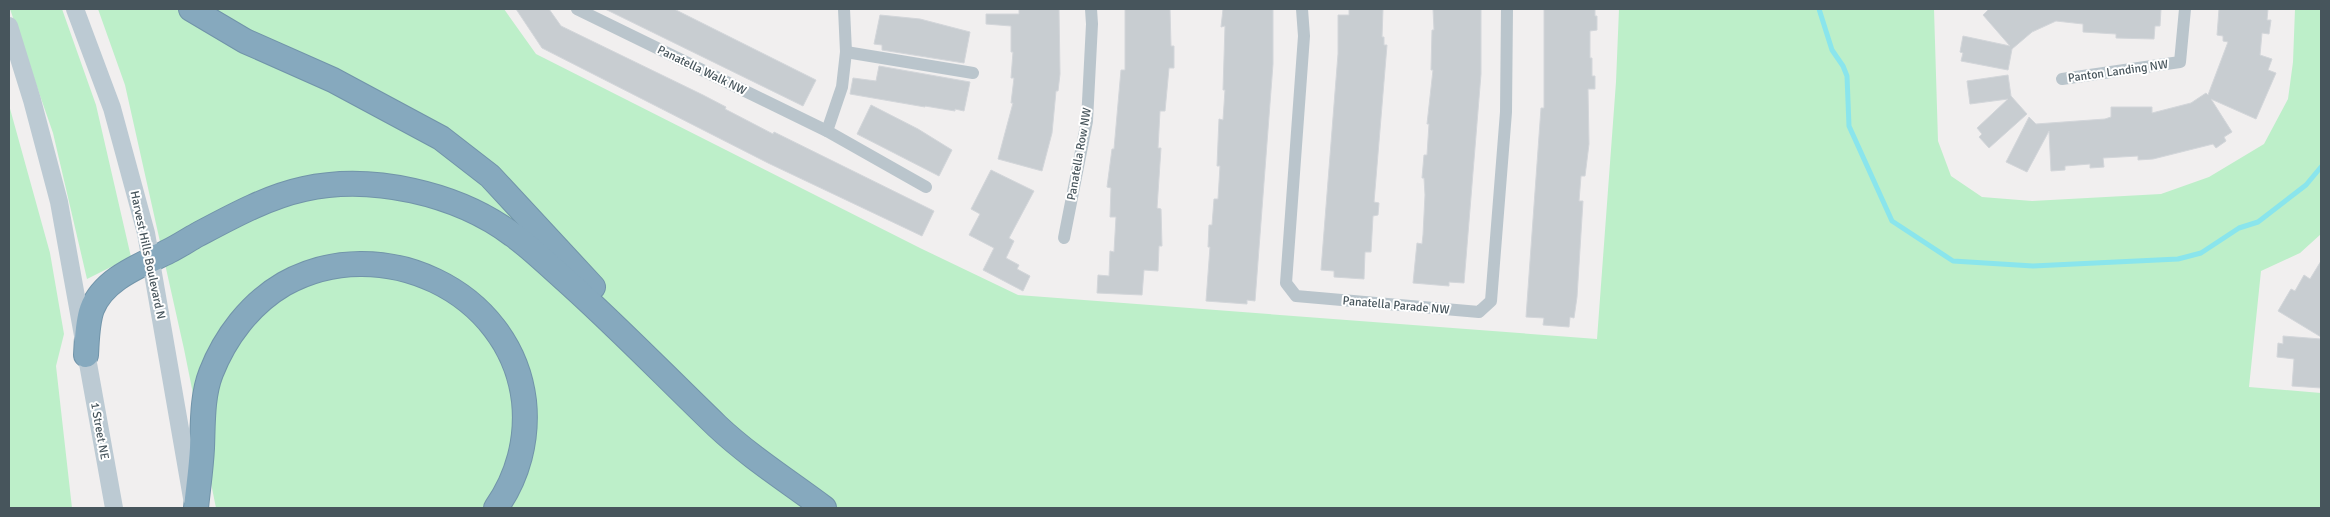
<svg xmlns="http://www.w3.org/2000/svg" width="2330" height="517" font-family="Signika,sans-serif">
	<rect width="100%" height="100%" fill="#f1efef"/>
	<g fill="#bdefc9">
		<path d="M10,9H62L96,105L131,257L87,279L53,133Z"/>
		<path d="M98,9H504L536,54L920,248L1018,295L1597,339L1616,82L1619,9H1934L1938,141L1951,176L1982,197L2032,201L2161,194L2209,177L2264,144L2288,99L2293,62L2295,9H2321V234L2300,253L2261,271L2249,387L2321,393V508H216L184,349L125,85Z"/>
		<path d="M9,105L50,253L64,334L56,366L72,508H9Z"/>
	</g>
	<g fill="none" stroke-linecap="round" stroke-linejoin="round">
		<path stroke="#8ae5ec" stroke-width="5" d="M1819,9L1832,50L1843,66L1847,76L1849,126L1892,221L1953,261L2033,266L2178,259L2201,253L2239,228L2258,222L2306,185L2321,167"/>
	</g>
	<g fill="#c8cdd1" stroke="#d3d6da">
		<path d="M516,9H549L561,26L703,95L726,107L725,109L773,134L774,132L934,211L922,236L768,163L542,48Z"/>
		<path d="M605,9H674L816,80L803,106Z"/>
		<path d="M1019,9H1059L1060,74L1058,91H1056L1052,133L1042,171L998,159L1013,103H1011L1014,78H1011L1013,52H1011V26L986,24V14H1019Z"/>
		<path d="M1125,9H1170L1171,46H1174V68H1169L1165,111H1160L1158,148H1161L1157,208L1161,209L1162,246H1159L1158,271L1144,270L1142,295L1097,293L1098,275L1109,276L1110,251L1114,252L1116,217H1110L1111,188L1107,187L1112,149H1114L1121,70H1125Z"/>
		<path d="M1223,9H1273V64L1255,301L1247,300V304L1206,301L1210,247H1208L1209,225H1212L1214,199H1218L1220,166H1217L1218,142L1219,119L1223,120L1225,90H1223L1225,26L1221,27Z"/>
		<path d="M1349,9H1383L1382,37H1384V45H1387L1374,202L1379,203L1378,215L1373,216L1371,252H1365L1364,279L1334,277V271L1321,270L1338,54V15H1349Z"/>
		<path d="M1433,9H1481V74L1464,283L1449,282V286L1413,283L1417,243L1422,244L1423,235L1425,195L1424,178H1422L1424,155H1427L1429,124H1427L1433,70H1431L1432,30H1434Z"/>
		<path d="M1544,9H1595V16H1597V30L1590,31V58H1592V76H1595V89H1588L1589,144L1585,176H1581L1579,201H1583L1577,297L1574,318L1570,317L1569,327L1543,325L1544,318L1526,317L1541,108H1544Z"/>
		<path d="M1989,9H2161L2160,26H2155L2154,39L2116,38V34L2083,32V24L2056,21L2032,32L2012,49L2008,70L1961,61L1963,53L1960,52L1963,36L2010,46L1983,15Z"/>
		<path d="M2219,9H2268L2267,20H2271L2269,34L2262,33L2260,55L2272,59L2268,70L2276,73L2256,119L2211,99L2232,132L2224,137L2226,141L2216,148L2213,144L2153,159L2138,160V156L2103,158L2104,167L2090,168V164L2065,166V170L2051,171L2049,131L2027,172L2006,162L2029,117L2036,124L2105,119L2111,117V107H2152V113L2191,103L2206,93L2208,95L2228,42L2223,41V36L2217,35Z"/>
		<path d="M880,15L920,19L970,32L964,63L882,50V45L874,44Z"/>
		<path d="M879,66L970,82L964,111L955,109V111L925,106V107L850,94L853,78L876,81Z"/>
		<path d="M2008,75L2011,96L2027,114L1989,148L1979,137L1982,134L1977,128L2008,99L1970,104L1967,81Z"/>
		<path d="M871,105L918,129L952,150L939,176L857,134Z"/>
		<path d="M991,170L1034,191L1009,238L1014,241L1006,258L1019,265L1017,269L1030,276L1023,291L983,270L994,248L969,235L980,214L971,209Z"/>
		<path d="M2321,261V337L2278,311L2291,289L2295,291L2304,275L2310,279Z"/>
		<path d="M2283,336L2321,339V388L2292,386L2294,359L2277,357L2278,343L2283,344Z"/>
	</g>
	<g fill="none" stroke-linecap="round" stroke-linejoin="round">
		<g stroke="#7194a9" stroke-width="26">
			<g id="motorway">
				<path d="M191,9L245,41L333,80L441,138L490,176L593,287"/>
				<path d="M86,355C87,339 87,323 92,309C104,278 142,265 169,251C179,246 188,240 197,235C231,217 267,197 304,189C371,174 457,193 513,235C530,247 546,263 562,277C616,325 665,376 717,426C750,457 788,481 824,508"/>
				<path d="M196,508C198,488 201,468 202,448C203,423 202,396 211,373C225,337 250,304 284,284C380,230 511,290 524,401C528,439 518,477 496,508"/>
			</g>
		</g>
		<g stroke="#bac5cc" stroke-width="12">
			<path d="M577,9L827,131L926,187"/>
			<path d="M1302,9L1304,36L1286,283L1296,296L1479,312L1491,301L1506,112L1507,9"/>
			<path d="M846,52L973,73"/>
			<path d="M2062,79L2180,62L2185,9"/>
			<path d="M827,131L842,87L846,52L844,9"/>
			<path d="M1064,238L1087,121L1092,24L1091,9"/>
		</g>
		<g stroke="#bccad3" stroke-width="18">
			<path d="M75,9L112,108L146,233L192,498"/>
			<path d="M9,26L32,100L59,202L114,508"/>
		</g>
		<use href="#motorway" stroke="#86a9be" stroke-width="24"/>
	</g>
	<g text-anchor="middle" stroke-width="4" stroke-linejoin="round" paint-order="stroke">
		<g font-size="12" fill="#47555c" stroke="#fff">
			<text transform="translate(702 70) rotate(26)" y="4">Panatella Walk NW</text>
			<text transform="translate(2118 71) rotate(-8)" y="4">Panton Landing NW</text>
			<text transform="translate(1079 154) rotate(-80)" y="4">Panatella Row NW</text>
			<text transform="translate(148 255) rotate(78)" y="4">Harvest Hills Boulevard N</text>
			<text transform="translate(1396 305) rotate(5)" y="4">Panatella Parade NW</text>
			<text transform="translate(100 431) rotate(80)" y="4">1 Street NE</text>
		</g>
	</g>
	<rect width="2330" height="517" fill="none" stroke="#47555c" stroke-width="20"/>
</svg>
